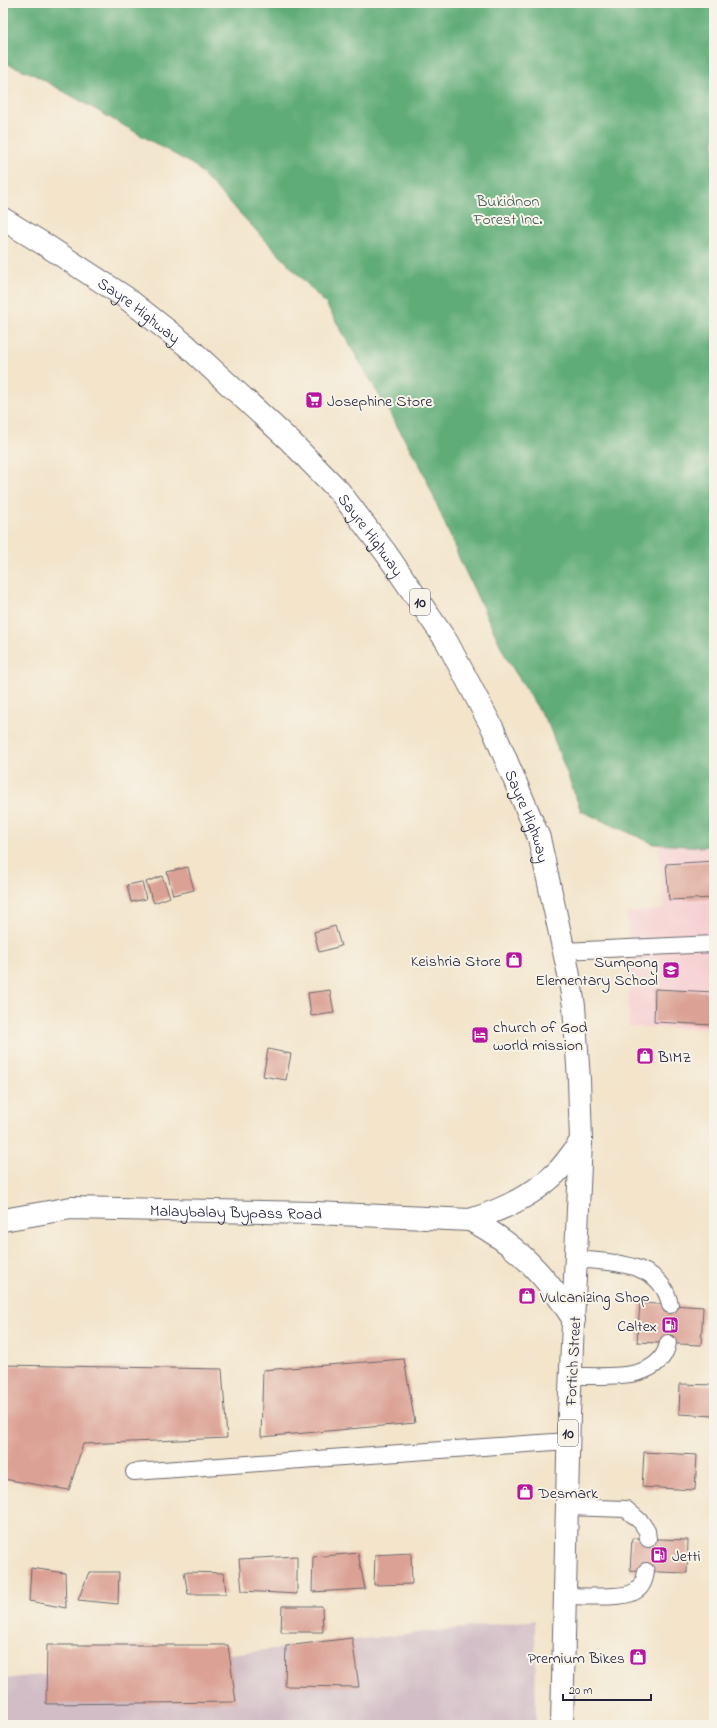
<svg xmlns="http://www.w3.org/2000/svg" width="717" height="1728" font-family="'Indie Flower',sans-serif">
	<rect width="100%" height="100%" fill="#f7f3e8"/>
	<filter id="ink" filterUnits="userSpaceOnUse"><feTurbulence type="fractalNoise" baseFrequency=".025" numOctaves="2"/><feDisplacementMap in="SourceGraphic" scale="8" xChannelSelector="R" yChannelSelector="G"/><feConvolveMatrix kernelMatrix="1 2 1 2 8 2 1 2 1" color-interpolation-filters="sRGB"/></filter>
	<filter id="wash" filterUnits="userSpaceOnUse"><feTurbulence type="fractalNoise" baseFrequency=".012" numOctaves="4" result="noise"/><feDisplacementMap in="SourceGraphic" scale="16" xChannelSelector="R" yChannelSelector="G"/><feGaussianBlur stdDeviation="0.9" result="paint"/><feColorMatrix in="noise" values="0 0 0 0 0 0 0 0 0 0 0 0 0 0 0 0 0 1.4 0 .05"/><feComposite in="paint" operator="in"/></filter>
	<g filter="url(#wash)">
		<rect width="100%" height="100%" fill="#f3e4ca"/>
		<path fill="#f7cfd2" d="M714,824V1029L629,1027L627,913L664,909L658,831Z"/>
		<path fill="#d2bdc6" d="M535,1620L536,1725H3V1679Z"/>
		<path fill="#5eac77" stroke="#406759" d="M3,3H714V844L703,847L654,844L581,811L549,726L507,659L460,560L422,469L326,304L195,166L33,74L3,62Z"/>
		<g id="blocks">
			<g fill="#dba194">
				<path d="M714,861V898L669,900L666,864Z"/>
				<path d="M188,867L194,890L173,895L167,872Z"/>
				<path d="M162,876L170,897L154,903L146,882Z"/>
				<path d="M142,882L146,899L131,902L127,885Z"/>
				<path d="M335,926L341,946L319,952L314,932Z"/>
				<path d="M655,989L714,992V1025L654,1022Z"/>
				<path d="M330,990L334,1013L311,1016L308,993Z"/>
				<path d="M268,1049L291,1054L286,1080L263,1076Z"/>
				<path d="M640,1303L703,1307L701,1345L637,1342Z"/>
				<path d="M404,1359L415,1423L261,1437L263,1370Z"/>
				<path d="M3,1365L222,1369L227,1438L83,1444L69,1490L3,1479Z"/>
				<path d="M680,1384L714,1385V1416L679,1414Z"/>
				<path d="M644,1452L697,1455L695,1490L642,1487Z"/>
				<path d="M632,1538L688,1540L687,1573L630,1571Z"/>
				<path d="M358,1553L365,1589L312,1592L313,1557Z"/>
				<path d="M411,1553L412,1584L374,1585L375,1555Z"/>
				<path d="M297,1556V1594L242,1591L239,1559Z"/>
				<path d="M31,1568L65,1573L66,1608L29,1601Z"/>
				<path d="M89,1572H119L118,1604L78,1600Z"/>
				<path d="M184,1572L224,1573L226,1594H188Z"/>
				<path d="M282,1606H322L323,1632H281Z"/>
				<path d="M352,1638L359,1687L285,1686L286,1646Z"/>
				<path d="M47,1645H228L236,1702L46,1704Z"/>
				<path d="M679,1722L680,1725H658V1724Z"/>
			</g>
		</g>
	</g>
	<g filter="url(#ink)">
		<use href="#blocks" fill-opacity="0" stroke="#6b666d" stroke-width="1"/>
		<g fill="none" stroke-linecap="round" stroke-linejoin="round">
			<g stroke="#6b666d" stroke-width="18">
				<g id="service">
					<path d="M563,951L714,944"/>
					<path d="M576,1259C612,1263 662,1261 670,1305"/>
					<path d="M571,1376C602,1375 660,1384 668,1343"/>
					<path d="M134,1472L568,1441"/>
					<path d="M567,1507L626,1509L641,1522L647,1531L648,1539"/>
					<path d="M565,1596C581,1596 622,1599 634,1592C642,1588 645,1580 646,1571"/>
				</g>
			</g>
			<g stroke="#6b666d" stroke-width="24">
				<g id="secondary">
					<path id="s1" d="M3,1220L71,1208L316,1213L470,1220C502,1210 532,1196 556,1173C566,1163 573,1152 581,1141"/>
					<path d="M470,1220C516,1243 547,1277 574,1320"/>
				</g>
			</g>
			<g stroke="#6b666d" stroke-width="24">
				<g id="trunk">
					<path id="s2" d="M3,219L47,246L125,297L186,345L290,441L339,491L386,553L447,642L493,729L539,838L568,970L574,1006L579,1080L581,1141L569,1414L562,1725"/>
				</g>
			</g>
			<use href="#service" stroke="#fff" stroke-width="16"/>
			<use href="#secondary" stroke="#fff" stroke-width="22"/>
			<use href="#trunk" stroke="#fff" stroke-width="22"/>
		</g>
	</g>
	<defs>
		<g id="supermarket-square" transform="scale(0.9)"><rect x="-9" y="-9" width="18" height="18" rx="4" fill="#b5179e" stroke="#f7f3e8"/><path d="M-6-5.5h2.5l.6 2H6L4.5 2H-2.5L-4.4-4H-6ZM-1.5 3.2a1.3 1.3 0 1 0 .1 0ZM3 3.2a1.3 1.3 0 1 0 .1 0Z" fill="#fff"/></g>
		<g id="shop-square" transform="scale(0.9)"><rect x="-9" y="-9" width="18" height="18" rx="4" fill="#b5179e" stroke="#f7f3e8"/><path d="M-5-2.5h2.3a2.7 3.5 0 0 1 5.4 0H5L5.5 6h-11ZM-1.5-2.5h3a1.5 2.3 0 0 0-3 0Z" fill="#fff"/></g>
		<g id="school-square" transform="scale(0.9)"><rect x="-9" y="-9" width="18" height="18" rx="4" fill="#b5179e" stroke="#f7f3e8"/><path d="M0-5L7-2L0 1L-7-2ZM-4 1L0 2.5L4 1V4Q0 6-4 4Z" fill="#fff"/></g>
		<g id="hotel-square" transform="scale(0.9)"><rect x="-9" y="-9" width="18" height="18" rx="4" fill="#b5179e" stroke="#f7f3e8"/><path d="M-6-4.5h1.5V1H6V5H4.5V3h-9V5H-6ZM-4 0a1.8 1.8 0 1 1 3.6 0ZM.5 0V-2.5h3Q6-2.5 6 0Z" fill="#fff"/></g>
		<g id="fuel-square" transform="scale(0.9)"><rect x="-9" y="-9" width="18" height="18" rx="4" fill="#b5179e" stroke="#f7f3e8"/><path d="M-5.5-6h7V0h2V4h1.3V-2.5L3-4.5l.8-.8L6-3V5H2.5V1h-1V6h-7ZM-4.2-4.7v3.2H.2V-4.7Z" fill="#fff"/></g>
	</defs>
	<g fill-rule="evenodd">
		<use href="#supermarket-square" x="314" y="400"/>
		<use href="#shop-square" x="514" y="960"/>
		<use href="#school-square" x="671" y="970"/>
		<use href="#hotel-square" x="480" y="1035"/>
		<use href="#shop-square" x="645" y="1056"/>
		<use href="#shop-square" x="527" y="1296"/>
		<use href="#fuel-square" x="670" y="1325"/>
		<use href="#shop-square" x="525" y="1492"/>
		<use href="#fuel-square" x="659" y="1555"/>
		<use href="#shop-square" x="638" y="1657"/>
	</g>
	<g text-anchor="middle" stroke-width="4" stroke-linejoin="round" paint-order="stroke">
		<g fill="#f7f3e8" stroke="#62616f" stroke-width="1">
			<rect x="410" y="589" width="20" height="26" rx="3"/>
			<rect x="558" y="1420" width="20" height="26" rx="3"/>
		</g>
		<g font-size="15" font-weight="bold" fill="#22223b">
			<text x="420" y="607">10</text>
			<text x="568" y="1438">10</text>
		</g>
		<g font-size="16" fill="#3e5c57" stroke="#f7f3e8">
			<text x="508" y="206">Bukidnon<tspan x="508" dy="18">Forest Inc.</tspan></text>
		</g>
		<g font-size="16" fill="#22223b" stroke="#f7f3e8">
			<text dy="6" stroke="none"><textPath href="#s2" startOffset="164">Sayre Highway</textPath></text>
			<text dy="6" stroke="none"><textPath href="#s2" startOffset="488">Sayre Highway</textPath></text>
			<text dy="6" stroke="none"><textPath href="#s2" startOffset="812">Sayre Highway</textPath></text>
			<text dy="6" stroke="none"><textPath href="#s1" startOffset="234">Malaybalay Bypass Road</textPath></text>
			<text transform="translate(572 1361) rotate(-87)" y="6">Fortich Street</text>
		</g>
		<g font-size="16" fill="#22223b" stroke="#f7f3e8" text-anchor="start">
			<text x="327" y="406">Josephine Store</text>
			<text x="501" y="966" text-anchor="end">Keishria Store</text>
			<text x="658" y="967" text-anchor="end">Sumpong<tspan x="658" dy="18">Elementary School</tspan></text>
			<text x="493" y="1032">church of God<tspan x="493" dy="18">world mission</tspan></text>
			<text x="658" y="1062">BIMZ</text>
			<text x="540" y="1302">Vulcanizing Shop</text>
			<text x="657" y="1331" text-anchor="end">Caltex</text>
			<text x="538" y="1498">Desmark</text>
			<text x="672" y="1561">Jetti</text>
			<text x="625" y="1663" text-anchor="end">Premium Bikes</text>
		</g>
	</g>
	<rect width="717" height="1728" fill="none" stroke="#f7f3e8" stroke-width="16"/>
	<path d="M563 1694v6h88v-6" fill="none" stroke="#22223b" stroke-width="2"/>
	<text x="569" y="1694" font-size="12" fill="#22223b" stroke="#f7f3e8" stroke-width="3" paint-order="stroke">20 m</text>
</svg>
